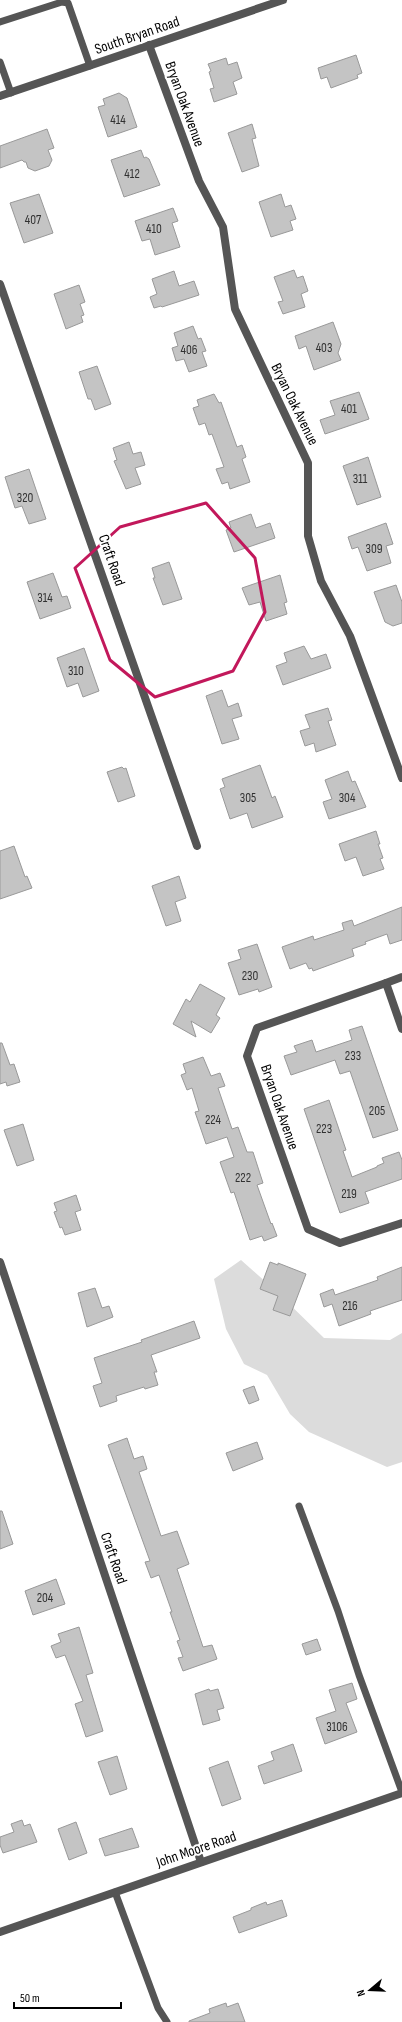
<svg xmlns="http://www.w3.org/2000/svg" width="402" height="2022" font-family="'Sofia Sans Condensed',sans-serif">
	<rect width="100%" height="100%" fill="#fff"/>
	<path fill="#dcdcdc" d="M241,1260L277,1292L324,1338L390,1340L402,1333V1462L387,1467L309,1432L290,1414L267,1375L244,1364L226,1329L214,1279Z"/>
	<g fill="#c4c4c4" stroke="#999">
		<path d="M356,55L362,73L357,75L358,78L331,88L327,77L321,79L318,68Z"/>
		<path d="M226,58L228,65L237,62L242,78L233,82L237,94L214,102L210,89L214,88L209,72L211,71L208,64Z"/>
		<path d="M119,93L127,98L137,127L108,137L98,107L105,105L103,99Z"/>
		<path d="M252,124L256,138L252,139L259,166L242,172L228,133Z"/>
		<path d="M47,129L54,148L48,150L52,160L49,166L35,171L28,168L26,162H24L22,160L0,168V146Z"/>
		<path d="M141,150L144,158L146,157L149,159L160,185L124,197L111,160Z"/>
		<path d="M39,194L53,233L24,243L10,203Z"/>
		<path d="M281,194L285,207L291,205L296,219L290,221L293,230L271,237L259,202Z"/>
		<path d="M173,208L178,221L172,223L180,247L155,255L150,239L142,241L135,221Z"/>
		<path d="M294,270L297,278L303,276L308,291L301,294L305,307L283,314L278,302L283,301L274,277Z"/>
		<path d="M174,271L179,286L194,281L199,295L162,307L161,306L154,308L150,297L157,294L152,279Z"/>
		<path d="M79,285L85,302L80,304L84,315L81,316L83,322L66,329L54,294Z"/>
		<path d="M333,322L341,344L338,353L341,360L314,370L306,346L299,349L295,336Z"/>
		<path d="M193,326L198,339L201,338L206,351L202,352L207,366L189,372L184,359L176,361L172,348L178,346L174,333Z"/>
		<path d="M97,366L111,404L95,410L91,399H88L79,372Z"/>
		<path d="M359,392L369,419L325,434L320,420L335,415L330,401Z"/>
		<path d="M214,394L219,403L221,402L237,447L242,445L246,457L242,459L250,482L230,489L228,482L222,484L216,469L224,467L212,434L209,435L205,423L199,425L193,408L199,406L197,400Z"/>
		<path d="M129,442L133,454L141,452L145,465L135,468L141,484L126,489L114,461L117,460L113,448Z"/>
		<path d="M368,457L381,497L357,505L343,466Z"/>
		<path d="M29,469L46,519L29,524L22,506L15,508L5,477Z"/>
		<path d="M251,514L256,528L270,523L275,538L234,552L226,530L231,528L229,522Z"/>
		<path d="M386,523L393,544L386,546L391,563L367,571L358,547L352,549L348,537Z"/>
		<path d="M169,562L182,599L163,605L153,578H155L152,568Z"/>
		<path d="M53,573L62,597L67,596L71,608L40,619L27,582Z"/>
		<path d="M280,575L287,602L284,603L287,614L266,621L260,602L249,605L242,588Z"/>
		<path d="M396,585L402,602V623L393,626L385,622L374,592Z"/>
		<path d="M304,646L311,659L326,654L331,668L283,685L276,666L287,662L284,653Z"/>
		<path d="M84,648L99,691L83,697L78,683L67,687L57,658Z"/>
		<path d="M222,690L228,707L238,703L242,716L232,719L239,739L222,744L206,696Z"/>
		<path d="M328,708L332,720L328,721L336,745L316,752L314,743L305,746L300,731L310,728L305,715Z"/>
		<path d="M260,765L272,798L275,796L283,817L252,828L247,813L230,819L220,789L225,787L222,779Z"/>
		<path d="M122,767L124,769L126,768L135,796L118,802L107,772Z"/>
		<path d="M348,771L352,782L355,781L366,807L329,819L323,802L332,799L325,780Z"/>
		<path d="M376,831L380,844H378L383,858L380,859L384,869L363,876L356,857L345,861L339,844Z"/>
		<path d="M14,846L25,877L27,876L32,888L0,899V851Z"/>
		<path d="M179,876L186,898L175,902L181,921L166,926L152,886Z"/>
		<path d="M402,907V940L390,944L387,934L365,942L366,944L352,949L354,956L324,967L313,971L312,968L309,969L306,963L290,969L282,947L313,936L314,940L344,930L342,923L352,920L354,926Z"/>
		<path d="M257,944L272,987L259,992L258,989L239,995L228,963L241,959L238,950Z"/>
		<path d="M200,984L225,998L216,1015L220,1018L211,1033L191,1021L196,1037L173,1024L186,999L190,1002Z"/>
		<path d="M362,1026L398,1130L373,1138L350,1071L340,1074L335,1060L291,1075L284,1056L297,1052L294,1046L312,1040L316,1052L352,1040L349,1030Z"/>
		<path d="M0,1043H2L10,1065L14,1064L20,1082L7,1086L6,1082L0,1084Z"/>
		<path d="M203,1057L211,1076L220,1073L225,1086L218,1088L232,1129L238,1127L247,1152H253L263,1183L257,1185L271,1224L272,1223L277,1236L264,1241L262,1236L250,1240L234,1192L231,1193L220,1162L234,1157L227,1137L206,1144L195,1112L199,1111L192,1088L187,1090L181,1075L186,1073L183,1064Z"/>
		<path d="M329,1100L346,1150L343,1151L352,1177L377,1167V1166L384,1163L382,1158L399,1152L402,1160V1179L365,1192L369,1203L340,1213L304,1109Z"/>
		<path d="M23,1124L34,1160L17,1166L4,1130Z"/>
		<path d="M76,1195L81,1210L75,1212L81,1230L65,1235L62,1227L60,1228L54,1212L57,1211L54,1203Z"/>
		<path d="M270,1262L278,1265V1263L306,1274L290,1316L273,1310L278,1296L260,1289Z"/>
		<path d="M402,1267V1300L370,1311L371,1314L339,1326L332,1304L324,1307L320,1294L333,1289L335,1295L378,1280L377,1277Z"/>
		<path d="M95,1288L102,1308L109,1306L113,1317L87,1327L78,1293Z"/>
		<path d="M194,1321L200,1338L151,1355L157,1372H154L158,1385L145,1389L144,1387L116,1396L117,1401L100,1407L93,1386L102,1383L94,1358L142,1342L141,1340Z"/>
		<path d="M254,1386L259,1400L249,1404L243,1390Z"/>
		<path d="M127,1438L134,1459L143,1456L147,1469L139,1472L161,1536L177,1531L189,1564L177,1569L203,1647L212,1645L217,1659L183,1671L178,1658L183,1657L177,1641L180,1640L170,1612H172L159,1575L151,1578L145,1562L150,1561L108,1445Z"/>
		<path d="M257,1442L263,1459L233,1471L226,1453Z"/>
		<path d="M0,1511H2L13,1544L0,1549Z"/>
		<path d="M56,1579L65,1604L33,1615L25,1591Z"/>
		<path d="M79,1627L93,1673L86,1675L103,1731L86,1737L75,1704L83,1701L65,1655L56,1658L51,1646L61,1642L58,1634Z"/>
		<path d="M317,1639L321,1650L306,1655L302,1644Z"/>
		<path d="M352,1683L357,1699L346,1703L357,1732L325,1744L316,1718L336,1711L329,1690Z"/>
		<path d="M209,1689L210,1691L218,1689L224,1708L217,1710L220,1720L203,1725L195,1694Z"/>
		<path d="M293,1744L302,1771L264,1784L258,1766L274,1760L271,1752Z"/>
		<path d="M117,1756L127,1789L110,1795L98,1762Z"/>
		<path d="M228,1761L241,1799L222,1806L209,1768Z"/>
		<path d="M22,1820L24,1826L30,1824L37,1842L3,1853L0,1845V1837L14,1832L11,1824Z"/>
		<path d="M76,1822L87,1853L69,1860L58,1829Z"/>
		<path d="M132,1828L139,1847L105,1856L99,1839Z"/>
		<path d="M282,1900L287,1916L239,1933L233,1917L251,1910V1908L266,1902L267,1905Z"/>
		<path d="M226,2003L227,2007L238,2003L245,2022H189V2021L210,2013L209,2009Z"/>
	</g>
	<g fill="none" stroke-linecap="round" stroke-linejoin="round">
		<g stroke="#555" stroke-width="7">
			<path d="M0,22L62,2L68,3L90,66"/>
			<path d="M0,62L11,93"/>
			<path d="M299,1506L338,1611L359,1675L402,1792"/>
			<path d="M115,1892L158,2008L167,2022"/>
		</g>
		<g stroke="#555" stroke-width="8">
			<path d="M149,45L199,181L223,227L235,309L308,463V536L321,581L350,636L402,778"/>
			<path d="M0,284L197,846"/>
			<path d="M386,983L402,977"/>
			<path d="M402,1029L386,983L257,1028L247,1056L308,1229L340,1243L402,1223"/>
			<path d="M0,1262L201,1862"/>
		</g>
		<g stroke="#555" stroke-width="8">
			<path d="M0,96L283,0"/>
			<path d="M0,1932L402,1793"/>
		</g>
	</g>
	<path fill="none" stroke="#c2185b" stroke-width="3" stroke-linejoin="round" d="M206,503L255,558L265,612L233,671L155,697L110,660L75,568L120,527Z"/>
	<g text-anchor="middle" stroke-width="4" stroke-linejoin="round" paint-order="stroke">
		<g font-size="13" fill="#313131">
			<text x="118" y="124">414</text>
			<text x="132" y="178">412</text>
			<text x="33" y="224">407</text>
			<text x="154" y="233">410</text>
			<text x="324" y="352">403</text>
			<text x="189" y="354">406</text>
			<text x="349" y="413">401</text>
			<text x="360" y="483">311</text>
			<text x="25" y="502">320</text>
			<text x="374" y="553">309</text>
			<text x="45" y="602">314</text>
			<text x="76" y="675">310</text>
			<text x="248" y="802">305</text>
			<text x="347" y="802">304</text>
			<text x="250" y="980">230</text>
			<text x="353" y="1060">233</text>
			<text x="377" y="1115">205</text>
			<text x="213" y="1124">224</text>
			<text x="324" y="1133">223</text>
			<text x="243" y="1182">222</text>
			<text x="349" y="1198">219</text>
			<text x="350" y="1310">216</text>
			<text x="45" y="1602">204</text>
			<text x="337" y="1731">3106</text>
		</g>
		<g font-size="15" fill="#000" stroke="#fff">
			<text transform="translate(137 35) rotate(-19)" y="5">South Bryan Road</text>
			<text transform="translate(185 104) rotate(70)" y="5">Bryan Oak Avenue</text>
			<text transform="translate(295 404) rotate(64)" y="5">Bryan Oak Avenue</text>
			<text transform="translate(112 560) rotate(71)" y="5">Craft Road</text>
			<text transform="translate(280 1107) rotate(71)" y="5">Bryan Oak Avenue</text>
			<text transform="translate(114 1558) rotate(71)" y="5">Craft Road</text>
			<text transform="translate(196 1849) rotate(-19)" y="5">John Moore Road</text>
		</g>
	</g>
	<g transform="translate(370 1990) rotate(251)" stroke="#ffffff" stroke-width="3" paint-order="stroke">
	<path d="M0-3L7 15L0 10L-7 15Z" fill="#000000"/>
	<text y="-6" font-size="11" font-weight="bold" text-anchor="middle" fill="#000000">N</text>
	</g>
	<path d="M14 2002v6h107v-6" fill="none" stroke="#000000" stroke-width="2"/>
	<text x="20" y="2002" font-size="12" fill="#000000" stroke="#ffffff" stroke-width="3" paint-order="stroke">50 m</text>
</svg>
